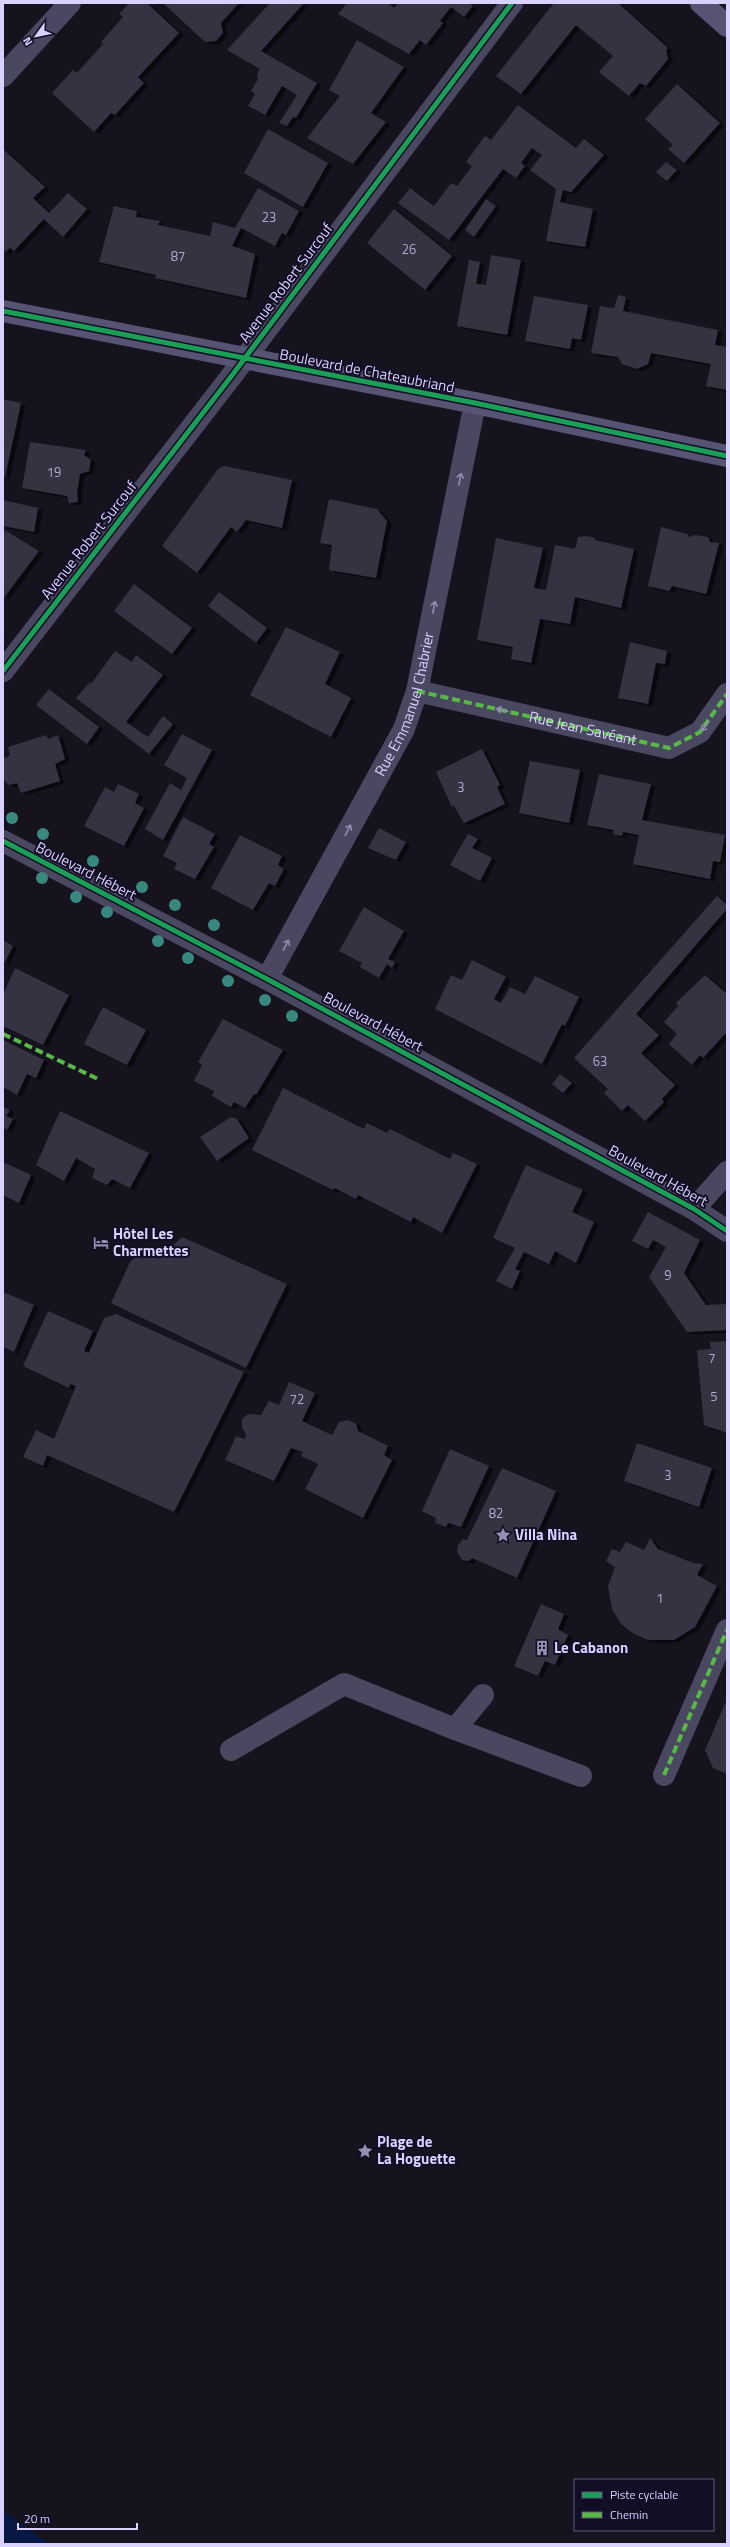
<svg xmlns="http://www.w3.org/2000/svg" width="730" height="2547" font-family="'Titillium Web',sans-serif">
	<defs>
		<filter id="shadow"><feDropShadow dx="4.5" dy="2.5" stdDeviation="0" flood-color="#0009"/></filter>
	</defs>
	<rect width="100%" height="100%" fill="#16131f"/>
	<path fill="#071842" d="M3,2511L50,2544H3Z"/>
	<g fill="#343142" filter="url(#shadow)">
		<path d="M129,3H147L179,33L138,77L144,83L115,115L111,113L94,132L52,93L73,70L77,73L103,44L101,42L123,17L119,14Z"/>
		<path d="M163,3H239L221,23L223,33L216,41L205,42Z"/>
		<path d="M270,3H304L261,51L317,83L296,118L293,117L287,126L279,123L297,95L282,86L265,115L248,106L255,94L251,91L258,79L257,74L260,69L227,50Z"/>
		<path d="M347,3H388L394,8L398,3H468L473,6L464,17L451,7L440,21L443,23L426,45L420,40L409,54L338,14Z"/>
		<path d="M554,3H618L668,48L666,50L668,59L646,86L640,83L629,96L599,72L613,56L576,25L521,94L496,76Z"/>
		<path d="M357,40L404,67L371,113L386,122L353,164L307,138L340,96L329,90Z"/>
		<path d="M677,84L720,123L684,163L668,149L673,145L645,119Z"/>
		<path d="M518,105L576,148L584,139L604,155L571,192L563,190L560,202L593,209L585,247L546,241L556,189L530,170L542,155L532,148L521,163L525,166L516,178L503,169L449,240L398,203L410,188L434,206L451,183L457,186L472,166L466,162L485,136L491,140Z"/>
		<path d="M268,129L328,163L303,207L244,173Z"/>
		<path d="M4,150L45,187L33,198L49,213L68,193L87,209L63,237L44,219L14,251L10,248L5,252L3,250Z"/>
		<path d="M666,162L677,170L667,181L656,172Z"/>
		<path d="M258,188L299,211L286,235L282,233L275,246L241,228L232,246L255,254L246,298L155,278L156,275L99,262L114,206L137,211L136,217L160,221L158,225L210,236L213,222L235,228Z"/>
		<path d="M486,199L496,206L474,237L465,230Z"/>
		<path d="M394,209L452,256L425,290L367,243Z"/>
		<path d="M491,255L521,260L507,335L457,326L469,260L480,262L476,284L486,285Z"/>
		<path d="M618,295L626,297L623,311L718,330L715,345L727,347V390L706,386L711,364L651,353L648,364L637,369L622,364L618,357L591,353L600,306L614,308Z"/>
		<path d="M534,296L588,305L581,340L572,338L570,349L525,341Z"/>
		<path d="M3,399L21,403L5,477L3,476Z"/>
		<path d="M30,442L86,450L84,455L91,460L89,471L80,474L77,492L78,502L69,503L67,496L22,488Z"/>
		<path d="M224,466L292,480L282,528L246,520L237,532L231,527L197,573L162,546L218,469Z"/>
		<path d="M329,499L377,509L387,521L376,578L329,570L332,545L320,543Z"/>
		<path d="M3,500L38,508L34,532L3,526Z"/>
		<path d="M661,527L687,534L689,537L695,535L708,537L710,542L719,543L706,594L672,586L669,591L648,586Z"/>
		<path d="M3,529L39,551L3,599Z"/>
		<path d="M587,536L595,538V540L634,549L621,608L575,597L570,624L540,619L531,663L511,659L513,647L477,640L496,538L543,548L534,588L546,590L555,545L575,549L578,537Z"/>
		<path d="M134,584L192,628L172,654L114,611Z"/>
		<path d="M219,592L267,628L256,643L208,606Z"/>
		<path d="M286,627L340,652L325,684L351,698L331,737L250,695Z"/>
		<path d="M630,642L667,651L665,664L656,663L648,704L618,698Z"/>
		<path d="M115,651L132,662L136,655L163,675L126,722L148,737L163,716L173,724L149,754L76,698L90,682L91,684Z"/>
		<path d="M49,689L99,727L87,744L36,705Z"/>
		<path d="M182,734L212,750L163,840L145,829L170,783L181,790L187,778L164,765Z"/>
		<path d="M46,735L48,739L58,735L65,759L55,764L60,781L21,793L17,783L9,785L3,780V758L10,756L8,747Z"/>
		<path d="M482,749L500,785L497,787L505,804L464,823L454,806L452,807L436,772Z"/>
		<path d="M530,761L580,770L569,823L519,813Z"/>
		<path d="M599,774L651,784L642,820L725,835L720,862L713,861L710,879L633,864L639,835L623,832L622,836L613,834L614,830L587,825Z"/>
		<path d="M118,784L139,794L135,803L144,808L124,846L84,826L105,787L114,792Z"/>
		<path d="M183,817L215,834L209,844L214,847L195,879L174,869L177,863L163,856Z"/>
		<path d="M379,828L406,842L396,860L368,848Z"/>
		<path d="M468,834L478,839L472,848L492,858L480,881L450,865Z"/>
		<path d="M240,835L282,856L278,865L284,869L275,886L269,883L253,910L211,888Z"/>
		<path d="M717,896L727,905V909L636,1014L659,1035L641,1053L675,1085L662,1099L664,1102L645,1121L628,1105L622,1111L604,1093L608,1089L574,1058Z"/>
		<path d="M364,907L404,931L388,959L395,962L392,968L387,964L379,978L360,967L362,963L339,951Z"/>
		<path d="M3,940L13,946L5,962L3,961Z"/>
		<path d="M472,960L506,977L494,999L501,1003L510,987L525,994L535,976L579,997L565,1026L562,1024L542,1064L435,1009L451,975L462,980Z"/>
		<path d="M15,968L69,995L43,1045L3,1026V995Z"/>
		<path d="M705,975L727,994V1032L703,1058L700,1055L692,1065L669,1044L677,1034L664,1022L678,1006L676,1003Z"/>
		<path d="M103,1007L146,1030L127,1065L84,1044Z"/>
		<path d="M223,1019L283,1050L256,1095L254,1094L245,1108L234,1102L231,1107L212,1096L214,1091L194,1081L202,1065L198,1062Z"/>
		<path d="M3,1040L44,1060L36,1078L27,1074L17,1095L3,1087Z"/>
		<path d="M560,1074L572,1083L563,1093L552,1084Z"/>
		<path d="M283,1088L364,1129L367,1123L387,1133L390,1129L450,1159L453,1153L477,1164L442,1233L413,1217L411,1222L358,1195L356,1199L335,1188L333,1190L252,1150Z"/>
		<path d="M3,1107L10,1110L6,1116L13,1119L7,1130L3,1127Z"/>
		<path d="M60,1111L149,1153L130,1188L112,1179L107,1185L92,1178L95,1169L76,1158L64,1181L36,1165Z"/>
		<path d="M231,1117L237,1119L249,1138L217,1161L200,1137Z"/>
		<path d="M3,1162L31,1175L19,1203L3,1195Z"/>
		<path d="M526,1165L583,1190L572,1212L594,1222L576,1263L555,1251L549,1264L524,1252L515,1269L520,1271L512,1289L496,1281L515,1248L493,1238Z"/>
		<path d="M648,1212L700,1240L684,1273L706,1305L727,1304V1330L687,1332L649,1277L666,1247L653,1240L648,1249L632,1241Z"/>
		<path d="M182,1237L287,1284L246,1368L111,1303L130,1262L141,1251L159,1259Z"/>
		<path d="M3,1292L34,1305L14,1352L3,1347Z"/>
		<path d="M48,1311L93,1331L84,1351L89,1353L104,1318L116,1314L244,1372L174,1512L47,1455L43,1466L23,1457L36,1430L54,1439L76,1386L70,1384L69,1388L23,1366Z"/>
		<path d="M727,1341V1433L704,1425L697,1350L711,1349L710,1342Z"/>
		<path d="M289,1382L315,1393L302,1421L332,1435L339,1422L348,1420L356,1424L358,1431L388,1446L384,1455L392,1460L363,1518L305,1489L318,1464L301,1456L303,1452L291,1448L274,1481L225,1460L236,1436L245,1439L246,1434L242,1428V1419L248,1414L261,1415L269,1401L279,1405Z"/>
		<path d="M637,1443L712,1468L699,1507L624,1481Z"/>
		<path d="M450,1449L489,1466L461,1527L448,1523L446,1527L435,1523L436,1518L422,1511Z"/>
		<path d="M502,1468L556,1491L517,1578L472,1558L469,1561L462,1560L457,1552L458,1545L463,1539L467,1540Z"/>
		<path d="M650,1538L658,1549L693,1563L703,1564L697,1575L717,1586L695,1627L674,1640H648L634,1634L621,1624L612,1609L608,1586L615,1567L606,1561L612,1549L620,1552L626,1542L644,1550Z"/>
		<path d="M541,1604L564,1614L558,1629L568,1635L555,1665L545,1661L538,1676L514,1666Z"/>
		<path d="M727,1699V1774L713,1768L705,1750Z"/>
	</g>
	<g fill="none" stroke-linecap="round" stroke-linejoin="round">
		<g stroke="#4a4760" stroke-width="22">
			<path d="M455,1729L581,1776"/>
			<path d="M231,1750L344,1684L455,1729L483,1695"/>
		</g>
		<g stroke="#4a4760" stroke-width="22">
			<path d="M3,76L70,3"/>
			<path d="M3,671L230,378L512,3"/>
			<path d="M417,691L669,748L700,732L727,694"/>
			<path d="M3,841L267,979L694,1209L727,1231"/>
			<path id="s1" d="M267,979L404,729L417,691L475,403"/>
			<path d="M694,1209L727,1172"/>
			<path d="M664,1775L727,1630"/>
		</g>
		<g stroke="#575473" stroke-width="22">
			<path d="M701,3L727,26"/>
			<path d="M3,311L475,403L727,456"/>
		</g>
		<g stroke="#58b947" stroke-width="4" stroke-dasharray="8 4" stroke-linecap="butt">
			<path id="s2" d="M417,691L669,748L700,732L727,694"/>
			<path d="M3,1034L98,1079"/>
			<path d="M664,1775L727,1630"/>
		</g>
		<g stroke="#130d25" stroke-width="8">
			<g id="cycleway">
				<path d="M3,311L475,403L727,456"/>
				<path d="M3,671L230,378L512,3"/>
				<path d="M3,841L267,979L694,1209L727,1231"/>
			</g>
		</g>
		<use href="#cycleway" stroke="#1a9f57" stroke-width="5"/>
	</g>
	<g fill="#398880">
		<circle cx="12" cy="818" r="6"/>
		<circle cx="43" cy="834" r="6"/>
		<circle cx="93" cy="861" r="6"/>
		<circle cx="42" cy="878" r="6"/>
		<circle cx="142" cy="887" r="6"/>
		<circle cx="76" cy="897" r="6"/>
		<circle cx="175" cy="905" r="6"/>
		<circle cx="107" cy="912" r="6"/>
		<circle cx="214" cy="925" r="6"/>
		<circle cx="158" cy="941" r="6"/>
		<circle cx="188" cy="958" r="6"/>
		<circle cx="228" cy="981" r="6"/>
		<circle cx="265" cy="1000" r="6"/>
		<circle cx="292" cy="1016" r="6"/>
	</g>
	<defs><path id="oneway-shaft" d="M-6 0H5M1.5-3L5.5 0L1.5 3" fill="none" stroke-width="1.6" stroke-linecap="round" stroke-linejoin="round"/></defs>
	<g stroke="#928cb0">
		<use href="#oneway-shaft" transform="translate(460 479) rotate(-79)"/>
		<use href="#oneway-shaft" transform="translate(434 607) rotate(-79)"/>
		<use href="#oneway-shaft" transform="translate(502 710) rotate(-167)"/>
		<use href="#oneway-shaft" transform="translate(705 726) rotate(125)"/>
		<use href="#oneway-shaft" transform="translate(348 830) rotate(-62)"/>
		<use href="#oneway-shaft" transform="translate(286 945) rotate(-62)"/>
	</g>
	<defs>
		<g id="hotel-bare" transform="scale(1.2)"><path d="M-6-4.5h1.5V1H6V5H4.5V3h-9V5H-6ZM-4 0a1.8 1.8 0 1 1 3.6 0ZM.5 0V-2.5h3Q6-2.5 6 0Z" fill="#958eb1" stroke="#130d25" stroke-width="2.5" paint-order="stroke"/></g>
		<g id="sight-bare" transform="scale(1.2)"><path d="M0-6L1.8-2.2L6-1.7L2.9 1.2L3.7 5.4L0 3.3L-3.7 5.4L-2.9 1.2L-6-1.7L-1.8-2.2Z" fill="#958eb1" stroke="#130d25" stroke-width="2.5" paint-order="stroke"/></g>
		<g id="building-bare" transform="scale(1.2)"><path d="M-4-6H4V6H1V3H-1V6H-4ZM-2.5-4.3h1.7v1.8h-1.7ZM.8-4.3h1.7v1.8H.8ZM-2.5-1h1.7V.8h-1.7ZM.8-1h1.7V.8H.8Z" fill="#958eb1" stroke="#130d25" stroke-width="2.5" paint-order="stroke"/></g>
	</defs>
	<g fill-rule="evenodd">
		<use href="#hotel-bare" x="101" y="1243"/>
		<use href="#sight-bare" x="503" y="1535"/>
		<use href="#building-bare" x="542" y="1648"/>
		<use href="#sight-bare" x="365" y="2151"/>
	</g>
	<g text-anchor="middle" stroke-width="4" stroke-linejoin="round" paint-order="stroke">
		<g font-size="13" fill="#b0a9d0">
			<text x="269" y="222">23</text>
			<text x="409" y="254">26</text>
			<text x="178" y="261">87</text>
			<text x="54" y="477">19</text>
			<text x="461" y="792">3</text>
			<text x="600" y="1066">63</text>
			<text x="668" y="1280">9</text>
			<text x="712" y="1363">7</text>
			<text x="714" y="1401">5</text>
			<text x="297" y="1404">72</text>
			<text x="668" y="1480">3</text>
			<text x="496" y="1518">82</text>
			<text x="660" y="1603">1</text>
		</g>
		<g font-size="15" fill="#dad1ff" stroke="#130d25">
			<text transform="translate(286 283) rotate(-53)" y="5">Avenue Robert Surcouf</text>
			<text transform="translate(367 371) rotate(11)" y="5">Boulevard de Chateaubriand</text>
			<text transform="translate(89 540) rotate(-52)" y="5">Avenue Robert Surcouf</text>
			<text dy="5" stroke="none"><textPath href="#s1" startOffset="309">Rue Emmanuel Chabrier</textPath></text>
			<text dy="5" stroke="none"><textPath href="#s2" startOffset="170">Rue Jean Savéant</textPath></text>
			<text transform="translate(86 871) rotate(27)" y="5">Boulevard Hébert</text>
			<text transform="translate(373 1022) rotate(28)" y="5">Boulevard Hébert</text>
			<text transform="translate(658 1176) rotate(29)" y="5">Boulevard Hébert</text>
		</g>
		<g font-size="15" font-weight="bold" fill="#dad1ff" stroke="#130d25" text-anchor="start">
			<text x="113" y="1239">Hôtel Les<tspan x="113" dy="17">Charmettes</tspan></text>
			<text x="515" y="1540">Villa Nina</text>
			<text x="554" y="1653">Le Cabanon</text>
			<text x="377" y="2147">Plage de<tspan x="377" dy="17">La Hoguette</tspan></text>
		</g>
	</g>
	<rect width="730" height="2547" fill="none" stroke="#dad1ff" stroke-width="8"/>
	<rect x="574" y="2479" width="140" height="52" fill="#130d25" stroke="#635b7c"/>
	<rect x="582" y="2492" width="20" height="6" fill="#1a9f57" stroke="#635b7c"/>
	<text x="610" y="2499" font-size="12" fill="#dad1ff">Piste cyclable</text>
	<rect x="582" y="2512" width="20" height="6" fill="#58b947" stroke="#635b7c"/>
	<text x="610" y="2519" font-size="12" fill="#dad1ff">Chemin</text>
	<g transform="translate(36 36) rotate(237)" stroke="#130d25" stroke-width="3" paint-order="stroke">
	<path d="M0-3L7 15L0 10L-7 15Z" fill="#dad1ff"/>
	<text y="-6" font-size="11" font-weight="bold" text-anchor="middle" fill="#dad1ff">N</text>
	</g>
	<path d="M18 2523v6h119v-6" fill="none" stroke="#dad1ff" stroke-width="2"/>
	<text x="24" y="2523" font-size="12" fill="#dad1ff" stroke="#130d25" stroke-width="3" paint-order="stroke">20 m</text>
</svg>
